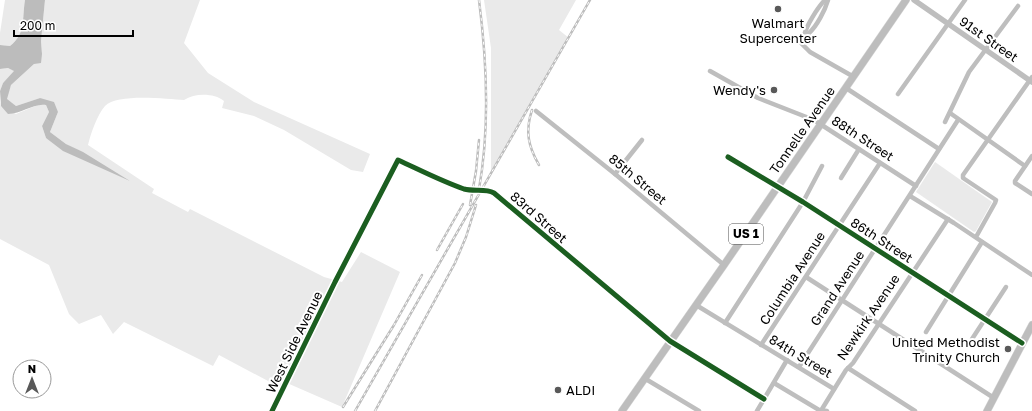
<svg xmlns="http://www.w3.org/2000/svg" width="1032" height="411" font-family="'Golos Text',sans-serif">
	<rect width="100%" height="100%" fill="#fff"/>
	<g fill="#eaeaea">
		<path d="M5,0H25C22,18 26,34 10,46L0,45V33Z"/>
		<path d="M45,0H200L184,43L208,73L254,102L370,154L363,172L351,170L284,130L254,116L222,108L224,101C214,93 195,93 184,100C167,99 117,93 105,106C97,115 91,133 88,145L154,189L152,193L188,212L190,209L324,277L342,282L361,252L400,272L342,407L287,383L283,389L219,355L213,366L124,322L113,334L101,315L79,324L69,314L49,265L0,239V102L1,106L16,114L40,104L46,105L49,112L42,126L46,138L83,153L66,144L50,132L58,112L40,98L16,106L6,99L11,85L34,64L42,54L41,41Z"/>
		<path d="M484,0H576L559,30L569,38L491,173V48Z"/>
		<path d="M8,68L15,71L3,83L0,91V69Z"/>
		<path d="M935,162L992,202L976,231L974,232L916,192Z"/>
	</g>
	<path fill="#bcbcbc" d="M25,0H45L41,41L42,54L41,63L34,64L11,85L7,99L16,106L40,98L54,102L58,112L50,132L66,144L83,152L130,181L63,151L46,138L42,126L49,112L46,105C33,103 22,114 8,114L1,106L0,91L3,83L14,71L8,68L0,69V45L10,46C26,34 22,18 25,0Z"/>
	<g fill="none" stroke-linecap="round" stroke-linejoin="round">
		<g stroke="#dbdbdb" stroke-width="8">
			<g id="primary">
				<path d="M622,411L724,265L906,0"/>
				<path d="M987,411L1032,325"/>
			</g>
		</g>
		<g stroke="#bebebe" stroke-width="4.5">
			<path d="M828,0C825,10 817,26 809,33C806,36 802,38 799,41L810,52L854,77"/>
			<path d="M804,36C806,26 818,7 825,0"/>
			<path d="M710,71L758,98L814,120L916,186"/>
			<path d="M846,88L939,149"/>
			<path d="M898,94L965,0"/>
			<path d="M536,111L615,174L724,265"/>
			<path d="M950,113L1025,166"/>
			<path d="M945,122L969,72L1018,6"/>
			<path d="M1032,156L1015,181V183L1032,194"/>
			<path d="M728,157L803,202L1022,343"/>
			<path d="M615,174L642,140"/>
			<path d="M841,178L859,149"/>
			<path d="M910,196L954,223L1032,275"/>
			<path d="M976,237L995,203L996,200L963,178V175L1032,77"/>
			<path d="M806,277L994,398"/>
			<path d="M696,305L834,389"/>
			<path d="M725,323L803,202L822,166"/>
			<path d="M926,332L982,242"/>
			<path d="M972,339L1006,287"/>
			<path d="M670,341L764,399"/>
			<path d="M761,345L880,163"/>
			<path d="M799,367L958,120"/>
			<path d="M848,368L915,411"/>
			<path d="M644,378L699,411"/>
			<path d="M774,383L819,410L827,411"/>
			<path d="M822,409L846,370L853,363L948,219"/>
			<path d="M757,411L787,360"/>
		</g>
		<g stroke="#bebebe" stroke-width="5.5">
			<path d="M914,0L1032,82"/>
			<path d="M272,411L335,282L398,160C420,170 441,181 464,189C474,192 485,188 494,193L670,341"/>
		</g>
		<use href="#primary" stroke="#bdbdbd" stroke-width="7"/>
		<g stroke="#bdbdbd" stroke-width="2.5">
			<g id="rail">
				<path d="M479,0C487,62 490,128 479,189"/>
				<path d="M532,110C525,131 528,146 539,165"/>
				<path d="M470,205L476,171L479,140"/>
				<path d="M437,250L463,204"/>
				<path d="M343,407L394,325L422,275"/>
				<path d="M355,411L590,0"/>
				<path d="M375,411L455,263L466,237L476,205"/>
			</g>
		</g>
		<use href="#rail" stroke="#fff" stroke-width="1" stroke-dasharray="3" stroke-linecap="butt"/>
		<g stroke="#fff" stroke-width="8">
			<g id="cycleway">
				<path d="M728,157L803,202L1022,343"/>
				<path d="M272,411L335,282L398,160C420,170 441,181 464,189C474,192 485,188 494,193L670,341L764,399"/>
			</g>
		</g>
		<use href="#cycleway" stroke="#1b5e20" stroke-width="5"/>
	</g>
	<g fill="#595959" stroke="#fff" stroke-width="1.5">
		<circle cx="778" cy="9" r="4"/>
		<circle cx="774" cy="90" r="4"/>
		<circle cx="1008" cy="349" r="4"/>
		<circle cx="558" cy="390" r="4"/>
	</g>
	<g text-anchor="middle" stroke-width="4" stroke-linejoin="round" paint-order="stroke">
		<rect fill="#fff" stroke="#4c4c4c" stroke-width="1" x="729" y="224" width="34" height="20" rx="3"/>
		<g font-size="12" font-weight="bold" fill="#000">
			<text x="746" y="238">US 1</text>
		</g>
		<g font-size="13" fill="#000" stroke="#fff" text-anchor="end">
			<text x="778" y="28" text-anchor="middle">Walmart<tspan x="778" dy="15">Supercenter</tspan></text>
			<text x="766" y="95">Wendy's</text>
			<text x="1000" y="347">United Methodist<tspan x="1000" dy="15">Trinity Church</tspan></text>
			<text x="566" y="395" text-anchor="start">ALDI</text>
		</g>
		<g font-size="13" fill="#000" stroke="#fff">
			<text transform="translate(989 39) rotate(35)" y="5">91st Street</text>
			<text transform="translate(802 130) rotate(-55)" y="5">Tonnelle Avenue</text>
			<text transform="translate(863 138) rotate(33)" y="5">88th Street</text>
			<text transform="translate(638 179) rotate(40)" y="5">85th Street</text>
			<text transform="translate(539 217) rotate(41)" y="5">83rd Street</text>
			<text transform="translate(882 240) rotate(33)" y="5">86th Street</text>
			<text transform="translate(792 278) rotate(-57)" y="5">Columbia Avenue</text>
			<text transform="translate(837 288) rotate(-57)" y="5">Grand Avenue</text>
			<text transform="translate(868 317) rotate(-56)" y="5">Newkirk Avenue</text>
			<text transform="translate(294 342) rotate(-64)" y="5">West Side Avenue</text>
			<text transform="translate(801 356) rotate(31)" y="5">84th Street</text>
		</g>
	</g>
	<g transform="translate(32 379)"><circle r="19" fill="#ffffff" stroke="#999999"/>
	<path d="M0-3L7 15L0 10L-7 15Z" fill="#595959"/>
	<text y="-6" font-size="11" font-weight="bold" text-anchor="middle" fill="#000000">N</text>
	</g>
	<path d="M14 30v6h119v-6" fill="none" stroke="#000000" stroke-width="2"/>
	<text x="20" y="30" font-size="12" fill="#000000" stroke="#ffffff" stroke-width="3" paint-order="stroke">200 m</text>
</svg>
